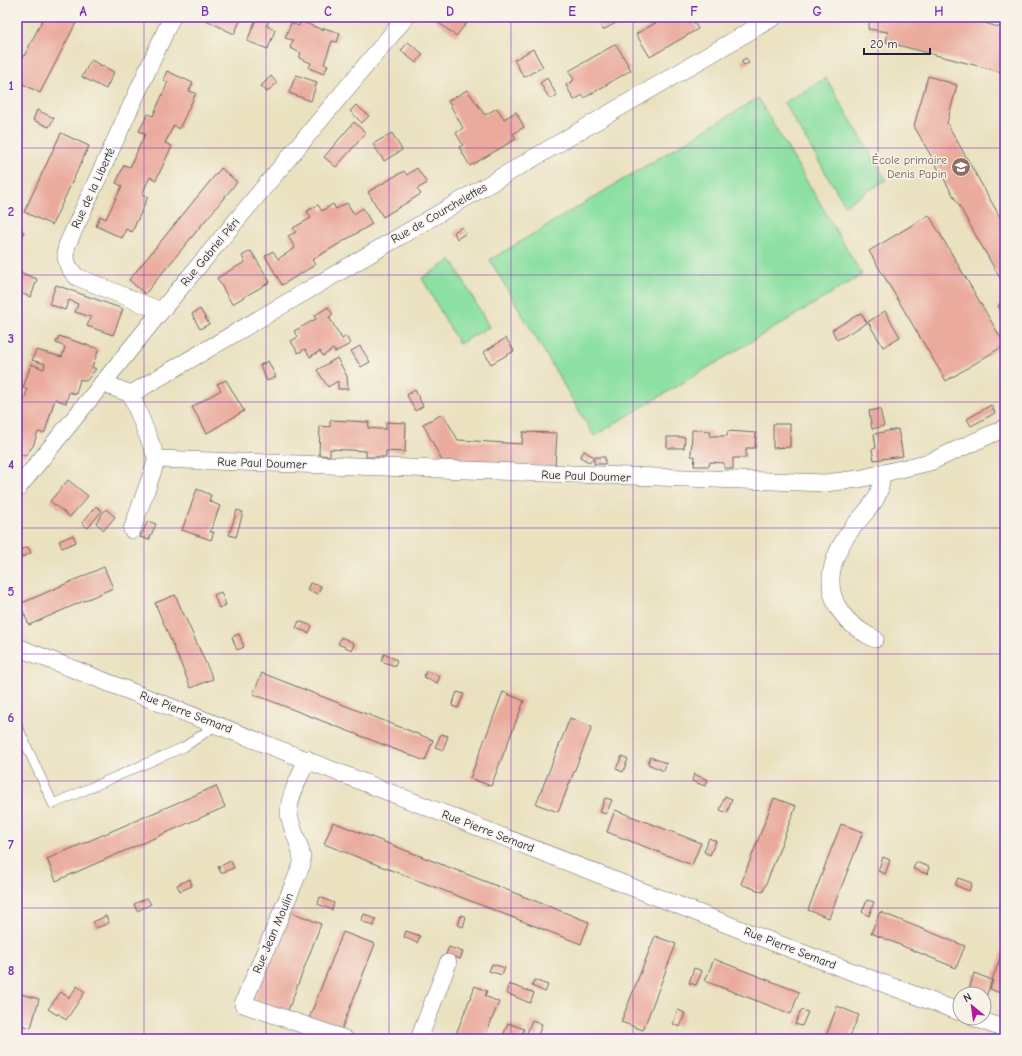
<svg xmlns="http://www.w3.org/2000/svg" width="1022" height="1056" font-family="'Comic Neue',sans-serif">
	<rect width="100%" height="100%" fill="#f7f3e8"/>
	<filter id="ink" filterUnits="userSpaceOnUse"><feTurbulence type="fractalNoise" baseFrequency=".025" numOctaves="2"/><feDisplacementMap in="SourceGraphic" scale="8" xChannelSelector="R" yChannelSelector="G"/><feConvolveMatrix kernelMatrix="1 2 1 2 8 2 1 2 1" color-interpolation-filters="sRGB"/></filter>
	<filter id="wash" filterUnits="userSpaceOnUse"><feTurbulence type="fractalNoise" baseFrequency=".012" numOctaves="4" result="noise"/><feDisplacementMap in="SourceGraphic" scale="16" xChannelSelector="R" yChannelSelector="G"/><feGaussianBlur stdDeviation="0.9" result="paint"/><feColorMatrix in="noise" values="0 0 0 0 0 0 0 0 0 0 0 0 0 0 0 0 0 1.4 0 .05"/><feComposite in="paint" operator="in"/></filter>
	<g filter="url(#wash)">
		<rect width="100%" height="100%" fill="#eae1bf"/>
		<g fill="#8ce0a2" stroke="#57816e">
			<path d="M826,78L886,180L845,205L784,103Z"/>
			<path d="M758,98L862,275L594,436L490,260Z"/>
			<path d="M452,260L489,327L459,344L422,278Z"/>
		</g>
		<g id="blocks">
			<g fill="#eaaa9c">
				<path d="M44,17H79L40,93L23,84L22,87L17,85V70Z"/>
				<path d="M124,17H140L136,23Z"/>
				<path d="M208,17H242L234,34L206,20Z"/>
				<path d="M257,17H270L267,26L275,30L268,49L247,41Z"/>
				<path d="M436,17H472L456,36L434,19Z"/>
				<path d="M596,17H622L623,19L603,30Z"/>
				<path d="M666,17H691L698,29L650,57L636,34Z"/>
				<path d="M871,17H987L985,23L1005,29V73L886,42L888,32L868,29Z"/>
				<path d="M300,21L323,30L324,28L340,33L337,42L332,41L324,64L328,65L324,74L309,68L311,63L299,58L301,53L290,48L293,40L285,38L291,23L299,26Z"/>
				<path d="M408,42L423,54L416,63L401,51Z"/>
				<path d="M616,44L631,70L584,98L583,95L574,100L566,85L574,80L569,71Z"/>
				<path d="M533,49L543,67L524,77L514,60Z"/>
				<path d="M746,58L749,63L744,65L741,61Z"/>
				<path d="M91,60L114,72L106,89L82,77Z"/>
				<path d="M167,71L193,83L189,91L196,93L179,129L174,125L165,143L172,146L156,180L150,177L142,194L148,197L132,232L126,229L122,238L96,226L100,216L106,219L114,202L122,186L116,183L124,165L130,167L145,134L139,131L148,114L153,116L168,82L163,80Z"/>
				<path d="M296,75L317,82L311,101L289,93Z"/>
				<path d="M271,76L277,83L267,92L261,86Z"/>
				<path d="M928,76L957,85L947,123L1005,226V287L914,126Z"/>
				<path d="M547,78L557,96L550,99L540,83Z"/>
				<path d="M467,90L485,115L497,108L504,119L516,112L524,127L513,134L516,139L470,166L459,147L463,145L456,133L463,128L448,101Z"/>
				<path d="M356,105L369,116L362,123L350,111Z"/>
				<path d="M37,110L54,118L49,127L33,120Z"/>
				<path d="M354,122L366,133L336,167L324,157Z"/>
				<path d="M61,133L89,146L52,225L24,212Z"/>
				<path d="M392,133L402,150L384,161L373,144Z"/>
				<path d="M221,168L237,182L145,294L129,280Z"/>
				<path d="M417,168L427,183L417,189L421,194L383,217L368,192L404,171L407,175Z"/>
				<path d="M347,203L354,214L363,208L372,224L312,260L315,265L282,285L265,256L273,251L278,259L295,248L288,236L296,232L293,228L311,218L307,211L318,205L322,211L333,204L336,209Z"/>
				<path d="M929,215L1005,345L946,381L869,251Z"/>
				<path d="M462,227L466,233L457,239L454,232Z"/>
				<path d="M17,228L24,232L17,246Z"/>
				<path d="M251,251L270,282L232,304L217,278L245,262L242,256Z"/>
				<path d="M17,271L37,279L31,297L17,292Z"/>
				<path d="M56,285L123,309L113,335L87,326L91,317L75,312L78,304L69,300L65,310L49,304Z"/>
				<path d="M1005,301V318L998,306Z"/>
				<path d="M328,307L333,315L329,317L342,339L346,336L350,344L335,352L333,349L323,356L320,351L310,357L305,349L298,353L291,341L298,337L294,331L316,319L314,316Z"/>
				<path d="M200,309L209,324L200,329L192,314Z"/>
				<path d="M885,311L900,337L883,347L868,322Z"/>
				<path d="M861,313L867,323L837,340L832,330Z"/>
				<path d="M59,336L99,349L92,367L96,369L86,381L80,379L76,394L69,392L66,403L55,399L45,432L43,433L38,432L33,446L25,456L17,453V406L22,407L27,390L23,388L31,364L44,369L45,364L32,360L36,350L62,357L65,347L56,343Z"/>
				<path d="M506,338L514,351L491,364L484,352Z"/>
				<path d="M360,346L370,362L361,367L351,351Z"/>
				<path d="M337,358L347,376L348,389H338V381L328,387L317,370Z"/>
				<path d="M268,361L276,377L267,381L260,365Z"/>
				<path d="M226,380L244,411L207,433L192,407L221,390L217,384Z"/>
				<path d="M415,390L423,406L415,411L407,395Z"/>
				<path d="M991,405L995,413L971,426L967,419Z"/>
				<path d="M880,409L884,426L872,429L869,411Z"/>
				<path d="M443,414L458,440L522,444L523,432L557,433L555,467L443,463L423,424Z"/>
				<path d="M330,420L369,422L368,428L379,429H386V422L406,423L405,452L386,451V457H366V451L330,449V456L319,455L320,426L330,427Z"/>
				<path d="M773,424H790V447L773,448Z"/>
				<path d="M898,429L903,456L874,460L872,449L876,448L874,434Z"/>
				<path d="M692,430L711,431L710,436H727L728,431L756,433L755,448H746V458H733V469L724,468V463L710,462L709,466H694L695,456H691Z"/>
				<path d="M667,437H685L684,448H667Z"/>
				<path d="M584,451L594,457H605V464H594V457L589,462L580,457Z"/>
				<path d="M68,480L88,496L70,517L50,501Z"/>
				<path d="M197,489L211,495L209,501L220,506L210,532H214L211,540L182,530Z"/>
				<path d="M96,506L102,511L88,528L82,523Z"/>
				<path d="M106,509L115,517L104,530L96,523Z"/>
				<path d="M237,510L243,512L236,537L229,535Z"/>
				<path d="M148,521L156,524L149,540L140,537Z"/>
				<path d="M73,535L76,542L62,548L59,541Z"/>
				<path d="M28,547L31,553L18,559L17,551Z"/>
				<path d="M104,567L113,588L29,625L20,604Z"/>
				<path d="M310,583L321,586L318,594L307,590Z"/>
				<path d="M221,592L226,605L219,608L214,595Z"/>
				<path d="M175,595L213,679L191,688L155,603Z"/>
				<path d="M299,621L312,626L309,633L296,628Z"/>
				<path d="M239,634L244,647L237,650L232,637Z"/>
				<path d="M341,637L354,643L352,650L338,644Z"/>
				<path d="M384,654L397,660L395,666L381,661Z"/>
				<path d="M426,671L440,676L437,683L424,677Z"/>
				<path d="M262,673L433,740L425,761L253,694Z"/>
				<path d="M457,692L464,694L458,708L452,706Z"/>
				<path d="M503,692L524,701L491,786L470,778Z"/>
				<path d="M570,718L592,727L558,812L536,804Z"/>
				<path d="M441,734L448,736L443,750L435,747Z"/>
				<path d="M622,756L628,759L623,772L616,769Z"/>
				<path d="M650,757L666,763L664,771L648,764Z"/>
				<path d="M694,774L708,780L705,786L692,781Z"/>
				<path d="M216,786L225,807L56,881L47,859Z"/>
				<path d="M725,796L732,799L727,813L720,810Z"/>
				<path d="M605,798L612,800L606,814L600,812Z"/>
				<path d="M774,798L796,806L763,892L741,884Z"/>
				<path d="M615,810L701,843L692,865L607,832Z"/>
				<path d="M333,822L589,922L581,944L324,844Z"/>
				<path d="M841,824L863,832L829,918L808,910Z"/>
				<path d="M709,838L716,841L710,855L704,852Z"/>
				<path d="M883,857L890,860L885,874L878,871Z"/>
				<path d="M231,861L234,868L221,873L218,867Z"/>
				<path d="M916,862L929,867L927,874L913,869Z"/>
				<path d="M958,878L972,883L969,891L955,885Z"/>
				<path d="M190,879L192,886L180,891L177,885Z"/>
				<path d="M320,897L334,903L332,910L318,904Z"/>
				<path d="M147,898L151,904L137,911L134,904Z"/>
				<path d="M867,900L874,902L869,916L862,912Z"/>
				<path d="M289,911L321,924L287,1013L254,1000Z"/>
				<path d="M880,912L965,946L956,968L871,933Z"/>
				<path d="M364,914L376,919L374,926L361,921Z"/>
				<path d="M461,915L466,917L463,927L458,925Z"/>
				<path d="M106,916L109,923L96,928L93,922Z"/>
				<path d="M406,931L420,936L417,943L404,937Z"/>
				<path d="M343,932L375,944L340,1033L308,1021Z"/>
				<path d="M655,936L676,944L643,1030L621,1022Z"/>
				<path d="M1005,945V995L990,989L993,980H992L986,997L984,994L969,990L974,973L992,980Z"/>
				<path d="M449,947L463,952L460,959L446,954Z"/>
				<path d="M714,959L799,992L791,1014L705,981Z"/>
				<path d="M492,964L505,968L502,975L489,971Z"/>
				<path d="M694,968L702,971L696,985L689,983Z"/>
				<path d="M534,980L548,985L545,992L532,986Z"/>
				<path d="M509,984L534,993L530,1003L506,993Z"/>
				<path d="M77,986L85,992L66,1020L58,1013L57,1015L48,1009L61,992L69,998Z"/>
				<path d="M475,986L487,991L485,996L499,1002L484,1039H454Z"/>
				<path d="M17,993L39,999L31,1028L17,1024Z"/>
				<path d="M837,1006L859,1015L849,1039H825Z"/>
				<path d="M678,1010L685,1013L680,1027L673,1024Z"/>
				<path d="M801,1010L808,1012L802,1026L795,1024Z"/>
				<path d="M532,1020L542,1024L537,1038L527,1033Z"/>
				<path d="M508,1023L524,1029L520,1039H502Z"/>
			</g>
		</g>
	</g>
	<g filter="url(#ink)">
		<use href="#blocks" fill-opacity="0" stroke="#686569" stroke-width="1"/>
		<g fill="none" stroke-linecap="round" stroke-linejoin="round">
			<g stroke="#686569" stroke-width="10">
				<path id="lane" d="M17,725L53,804L184,747L218,724"/>
			</g>
			<g stroke="#686569" stroke-width="18">
				<g id="street">
					<path d="M161,311L77,277C67,268 64,258 67,245L172,17"/>
					<path d="M102,383L131,394L774,17"/>
					<path d="M131,394L157,459L825,483L859,479L930,462L1005,428"/>
					<path d="M17,489L161,311L406,17"/>
					<path d="M132,530L157,459"/>
					<path d="M875,639C828,616 818,578 848,534C862,513 883,501 881,475"/>
					<path d="M17,647L770,941L960,1012"/>
					<path d="M307,759C301,775 289,795 289,812C290,830 303,845 302,864L243,1004L345,1039"/>
					<path d="M975,1018L1005,1029"/>
					<path d="M419,1039L448,963"/>
				</g>
			</g>
			<use href="#lane" stroke="#fff" stroke-width="9"/>
			<use href="#street" stroke="#fff" stroke-width="17"/>
		</g>
	</g>
	<path fill="none" stroke="#7b2cbf" stroke-width="1" stroke-opacity="0.55" d="M144,17V1039M266,17V1039M389,17V1039M511,17V1039M633,17V1039M756,17V1039M878,17V1039M17,148H1005M17,275H1005M17,402H1005M17,528H1005M17,654H1005M17,781H1005M17,908H1005"/>
	<defs>
		<g id="school-disc" transform="scale(1)"><circle r="9.5" fill="#8d6e63" stroke="#f7f3e8"/><path d="M0-5L7-2L0 1L-7-2ZM-4 1L0 2.5L4 1V4Q0 6-4 4Z" fill="#fff"/></g>
	</defs>
	<g fill-rule="evenodd">
		<use href="#school-disc" x="961" y="167"/>
	</g>
	<g text-anchor="middle" stroke-width="3" stroke-linejoin="round" paint-order="stroke">
		<g font-size="12" fill="#785e54" stroke="#f7f3e8" text-anchor="end">
			<text x="947" y="164">École primaire<tspan x="947" dy="14">Denis Papin</tspan></text>
		</g>
		<g font-size="12" fill="#22223b" stroke="#f7f3e8">
			<text transform="translate(93 188) rotate(-65)" y="4">Rue de la Liberté</text>
			<text transform="translate(439 213) rotate(-30)" y="4">Rue de Courchelettes</text>
			<text transform="translate(210 252) rotate(-50)" y="4">Rue Gabriel Péri</text>
			<text transform="translate(262 463) rotate(2)" y="4">Rue Paul Doumer</text>
			<text transform="translate(586 476) rotate(2)" y="4">Rue Paul Doumer</text>
			<text transform="translate(186 712) rotate(21)" y="4">Rue Pierre Semard</text>
			<text transform="translate(488 831) rotate(21)" y="4">Rue Pierre Semard</text>
			<text transform="translate(273 933) rotate(-67)" y="4">Rue Jean Moulin</text>
			<text transform="translate(790 948) rotate(21)" y="4">Rue Pierre Semard</text>
		</g>
	</g>
	<rect width="1022" height="1056" fill="none" stroke="#f7f3e8" stroke-width="44"/>
	<g transform="translate(972 1006) rotate(331)"><circle r="19" fill="#f7f3e8" stroke="#a29fa3"/>
	<path d="M0-3L7 15L0 10L-7 15Z" fill="#b5179e"/>
	<text y="-6" font-size="11" font-weight="bold" text-anchor="middle" fill="#22223b">N</text>
	</g>
	<path d="M864 48v6h66v-6" fill="none" stroke="#22223b" stroke-width="2"/>
	<text x="870" y="48" font-size="12" fill="#22223b" stroke="#f7f3e8" stroke-width="3" paint-order="stroke">20 m</text>
	<rect x="22" y="22" width="978" height="1012" fill="none" stroke="#7b2cbf" stroke-width="1.5"/>
	<g font-size="13" text-anchor="middle" font-weight="bold" fill="#7b2cbf">
		<text x="83" y="16">A</text>
		<text x="205" y="16">B</text>
		<text x="328" y="16">C</text>
		<text x="450" y="16">D</text>
		<text x="572" y="16">E</text>
		<text x="694" y="16">F</text>
		<text x="817" y="16">G</text>
		<text x="939" y="16">H</text>
		<text x="11" y="90">1</text>
		<text x="11" y="216">2</text>
		<text x="11" y="343">3</text>
		<text x="11" y="469">4</text>
		<text x="11" y="596">5</text>
		<text x="11" y="722">6</text>
		<text x="11" y="849">7</text>
		<text x="11" y="975">8</text>
	</g>
</svg>
